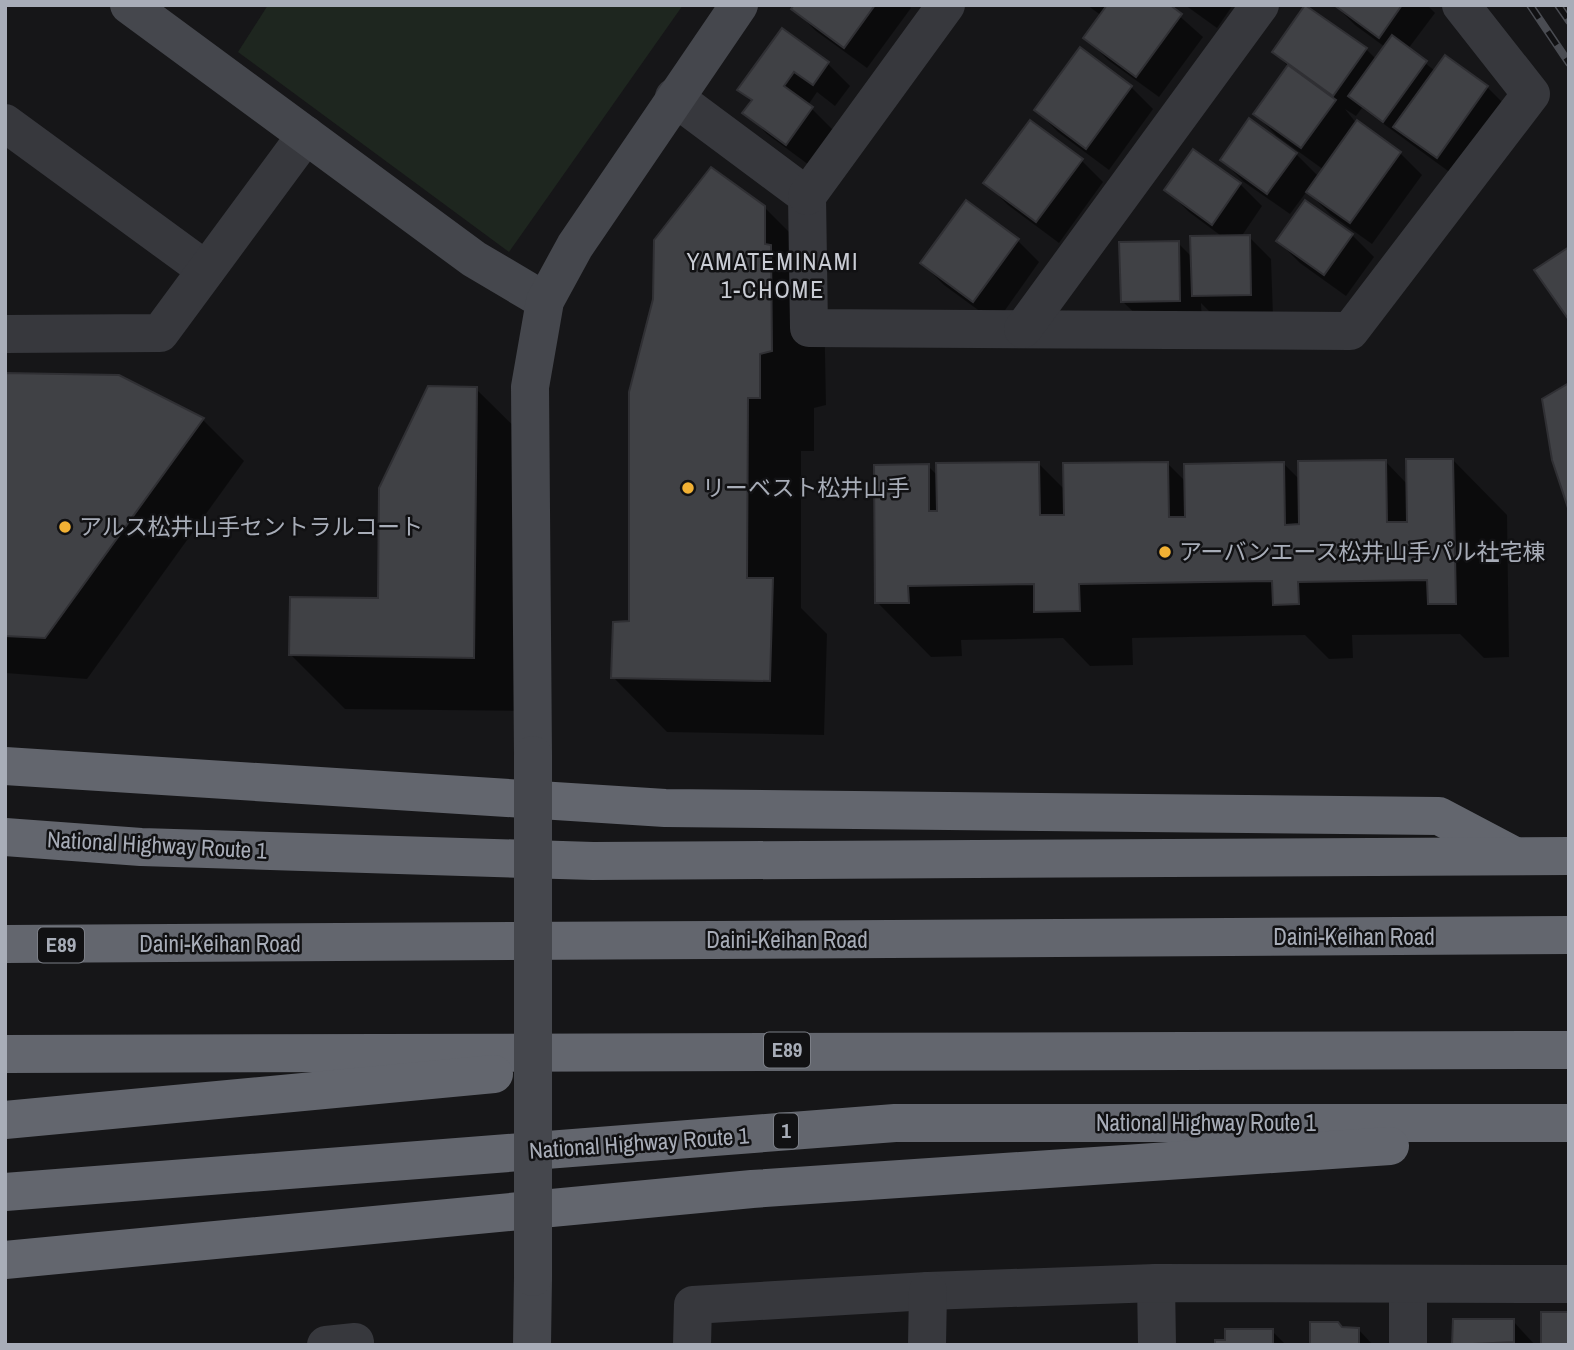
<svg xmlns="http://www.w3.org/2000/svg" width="1574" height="1350" font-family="'Archivo Narrow','Noto Sans JP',sans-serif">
	<rect width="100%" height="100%" fill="#161618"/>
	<path fill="#1e261f" d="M268,5H683L509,252L238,52Z"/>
	<g fill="#0007">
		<path d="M796,5H908L911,8L867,68L816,31L794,9Z"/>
		<path d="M1087,5H1167L1203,37L1159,97L1108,60L1086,38L1102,16Z"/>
		<path d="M1185,5H1233L1217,28Z"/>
		<path d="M1335,5H1427L1435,13L1408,49L1435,71L1487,87L1509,109L1459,179L1362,108L1356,116L1345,109L1357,124L1400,153L1422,175L1372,244L1330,214L1307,191L1290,214L1244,182L1222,160L1296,154L1319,177L1324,170L1277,136L1255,114L1289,67L1274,52L1366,49L1376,59L1385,47L1355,25Z"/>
		<path d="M782,30L828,64L850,86L835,106L817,92L808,105L833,130L809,165L767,134L745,112L752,102L739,90Z"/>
		<path d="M1080,50L1131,87L1153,109L1109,170L1058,132L1036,110Z"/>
		<path d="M1194,151L1240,184L1262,206L1241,237H1249L1271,259L1273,316L1216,318L1201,303L1202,322L1145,323L1122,301L1178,243L1192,257L1224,238L1189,212L1167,190Z"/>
		<path d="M1081,160L1103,182L1059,243L1008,205L986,183Z"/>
		<path d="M764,207L819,262L824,301L826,405L814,408V451H801V608L827,634L824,735L667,732L613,677Z"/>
		<path d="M1352,235L1374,257L1346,296L1300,263L1278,241Z"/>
		<path d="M1017,240L1039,262L996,323L944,285L922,263Z"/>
		<path d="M5,374L119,377L203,420L244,461L87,679L5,673Z"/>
		<path d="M476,389L531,443L528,711L345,709L291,655L379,600Z"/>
		<path d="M1453,460L1507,515L1509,657L1484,658L1460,634L1352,635L1353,658L1329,659L1305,635L1132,638L1133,665L1090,666L1063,638L961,640L962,656L931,657L877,602L928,466L938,476L1038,463L1065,490L1167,463L1186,482L1283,463L1300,480L1386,462L1408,485Z"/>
		<path d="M1513,1321L1535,1345H1454Z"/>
		<path d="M1341,1327L1358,1329L1373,1345H1312Z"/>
		<path d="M1272,1331L1286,1345H1216Z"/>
	</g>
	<g fill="#404145" stroke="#303034" stroke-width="2">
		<path d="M794,5H875L844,48L791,9Z"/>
		<path d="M1107,5H1170L1182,14L1136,77L1083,38Z"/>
		<path d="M1305,5L1367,48L1333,96L1272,52Z"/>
		<path d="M1334,5H1402L1379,38Z"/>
		<path d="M782,28L829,62L813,85L794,72L784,86L813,107L786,145L742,113L752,100L737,90Z"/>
		<path d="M1392,35L1427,61L1383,122L1348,96Z"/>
		<path d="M1080,47L1132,86L1086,149L1034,110Z"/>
		<path d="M1445,55L1488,86L1437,158L1393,127Z"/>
		<path d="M1288,65L1336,100L1301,148L1253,114Z"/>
		<path d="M1249,118L1297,153L1267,194L1220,160Z"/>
		<path d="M1030,120L1083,159L1036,222L983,183Z"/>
		<path d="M1357,120L1401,152L1350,223L1306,192Z"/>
		<path d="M1193,149L1241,183L1212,225L1164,190Z"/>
		<path d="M711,167L765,206V244L771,245L772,351L760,354V398H748L747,578H773L770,681L611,678L613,622L629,621V392L653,299L654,240Z"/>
		<path d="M966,200L1019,239L973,302L920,263Z"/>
		<path d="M1305,200L1353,234L1324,275L1276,241Z"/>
		<path d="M1250,235L1251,295L1192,296L1190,236Z"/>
		<path d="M1179,241L1180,301L1121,302L1119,242Z"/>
		<path d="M1569,247V320L1534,270Z"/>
		<path d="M5,373L119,375L204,418L45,638L5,636Z"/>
		<path d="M1569,383V511L1552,460L1542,399Z"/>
		<path d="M428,386L477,387L474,658L289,655L290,597L378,598L379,488Z"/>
		<path d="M1406,459H1453L1456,604H1428L1427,580L1298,582L1299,604L1273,605L1272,581L1079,584L1080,611L1034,612V584L908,586L909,603H875L874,465L929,464V511H937L936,463L1039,462L1040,515H1064L1063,463L1168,462L1169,517H1185L1184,464L1284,462L1285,525L1299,524L1298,461L1386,460L1387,522H1407Z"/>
		<rect x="1541" y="1312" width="28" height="33"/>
		<path d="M1453,1319H1514V1342L1452,1345Z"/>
		<path d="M1310,1322H1338L1342,1327L1359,1328V1345H1310Z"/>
		<path d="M1225,1329H1273V1345H1215V1340H1225Z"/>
	</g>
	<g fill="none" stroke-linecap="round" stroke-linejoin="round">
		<g stroke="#37383d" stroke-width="38">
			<path d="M674,97L807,196L809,328L1350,331L1531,94L1461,5"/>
			<path d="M5,123L206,270"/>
			<path d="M807,196L946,5"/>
			<path d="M1023,329L1260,5"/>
			<path d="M5,334L160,333L306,135"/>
			<path d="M1156,1283L1157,1345"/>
			<path d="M1408,1284V1345"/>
			<path d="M326,1345L355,1342V1345"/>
			<path d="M692,1345L693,1305L928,1291L1156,1283L1569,1284"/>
			<path d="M927,1345L928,1291"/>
		</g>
		<g stroke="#45474d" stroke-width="38">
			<path d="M129,5L474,259L545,301"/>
			<path d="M533,755L530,387L545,301L575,246L739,5"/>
			<path d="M532,1345L533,1277"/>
		</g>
		<g stroke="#63666e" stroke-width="38">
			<path d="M5,766L665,808L1439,816L1511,854"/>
			<path d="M5,837L141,847L593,861L1569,856"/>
			<path d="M5,944L1569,935"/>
			<path d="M5,1054L1569,1050"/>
			<path d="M5,1120L494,1074"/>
			<path d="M5,1192L895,1123H1569"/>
			<path d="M5,1260L752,1189L1390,1146"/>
		</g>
		<g stroke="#4a4c52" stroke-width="8">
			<g id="rail">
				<path d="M1530,5L1569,63"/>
				<path d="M1558,5L1569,21"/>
			</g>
		</g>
		<use href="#rail" stroke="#111113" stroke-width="5" stroke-dasharray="16" stroke-linecap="butt"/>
		<path stroke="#45474d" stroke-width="38" d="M533,1277V755"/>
	</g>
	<g fill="#f2b134" stroke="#111113" stroke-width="2.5">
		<circle cx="688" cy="488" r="7"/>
		<circle cx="65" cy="527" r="7"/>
		<circle cx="1165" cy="552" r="7"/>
	</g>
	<g text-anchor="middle" stroke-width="5" stroke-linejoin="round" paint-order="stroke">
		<g fill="#111113" stroke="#7b7e86" stroke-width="2">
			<rect x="38" y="927.5" width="46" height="35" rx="5"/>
			<rect x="764" y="1032.5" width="46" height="35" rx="5"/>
			<rect x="774" y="1113.5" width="24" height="35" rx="5"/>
		</g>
		<g font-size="21" font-weight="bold" fill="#a8adb8">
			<text x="61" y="952">E89</text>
			<text x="787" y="1057">E89</text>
			<text x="786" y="1138">1</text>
		</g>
		<g font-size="23" fill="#a8adb8" stroke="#111113" text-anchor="start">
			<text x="702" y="496">リーベスト松井山手</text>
			<text x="79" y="535">アルス松井山手セントラルコート</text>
			<text x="1179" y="560">アーバンエース松井山手パル社宅棟</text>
		</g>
		<g font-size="23" fill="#a8adb8" stroke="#111113">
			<text transform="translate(157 845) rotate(3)" y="8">National Highway Route 1</text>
			<text x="1354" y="945">Daini-Keihan Road</text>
			<text x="787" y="948">Daini-Keihan Road</text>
			<text x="220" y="952">Daini-Keihan Road</text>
			<text x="1206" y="1131">National Highway Route 1</text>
			<text transform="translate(639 1143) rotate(-4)" y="8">National Highway Route 1</text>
		</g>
		<g font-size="24" letter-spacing="2" fill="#c9ccd4" stroke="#111113">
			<text x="773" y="270">YAMATEMINAMI<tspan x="773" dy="28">1-CHOME</tspan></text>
		</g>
	</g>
	<rect width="1574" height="1350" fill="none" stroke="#a8adb8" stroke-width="14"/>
</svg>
